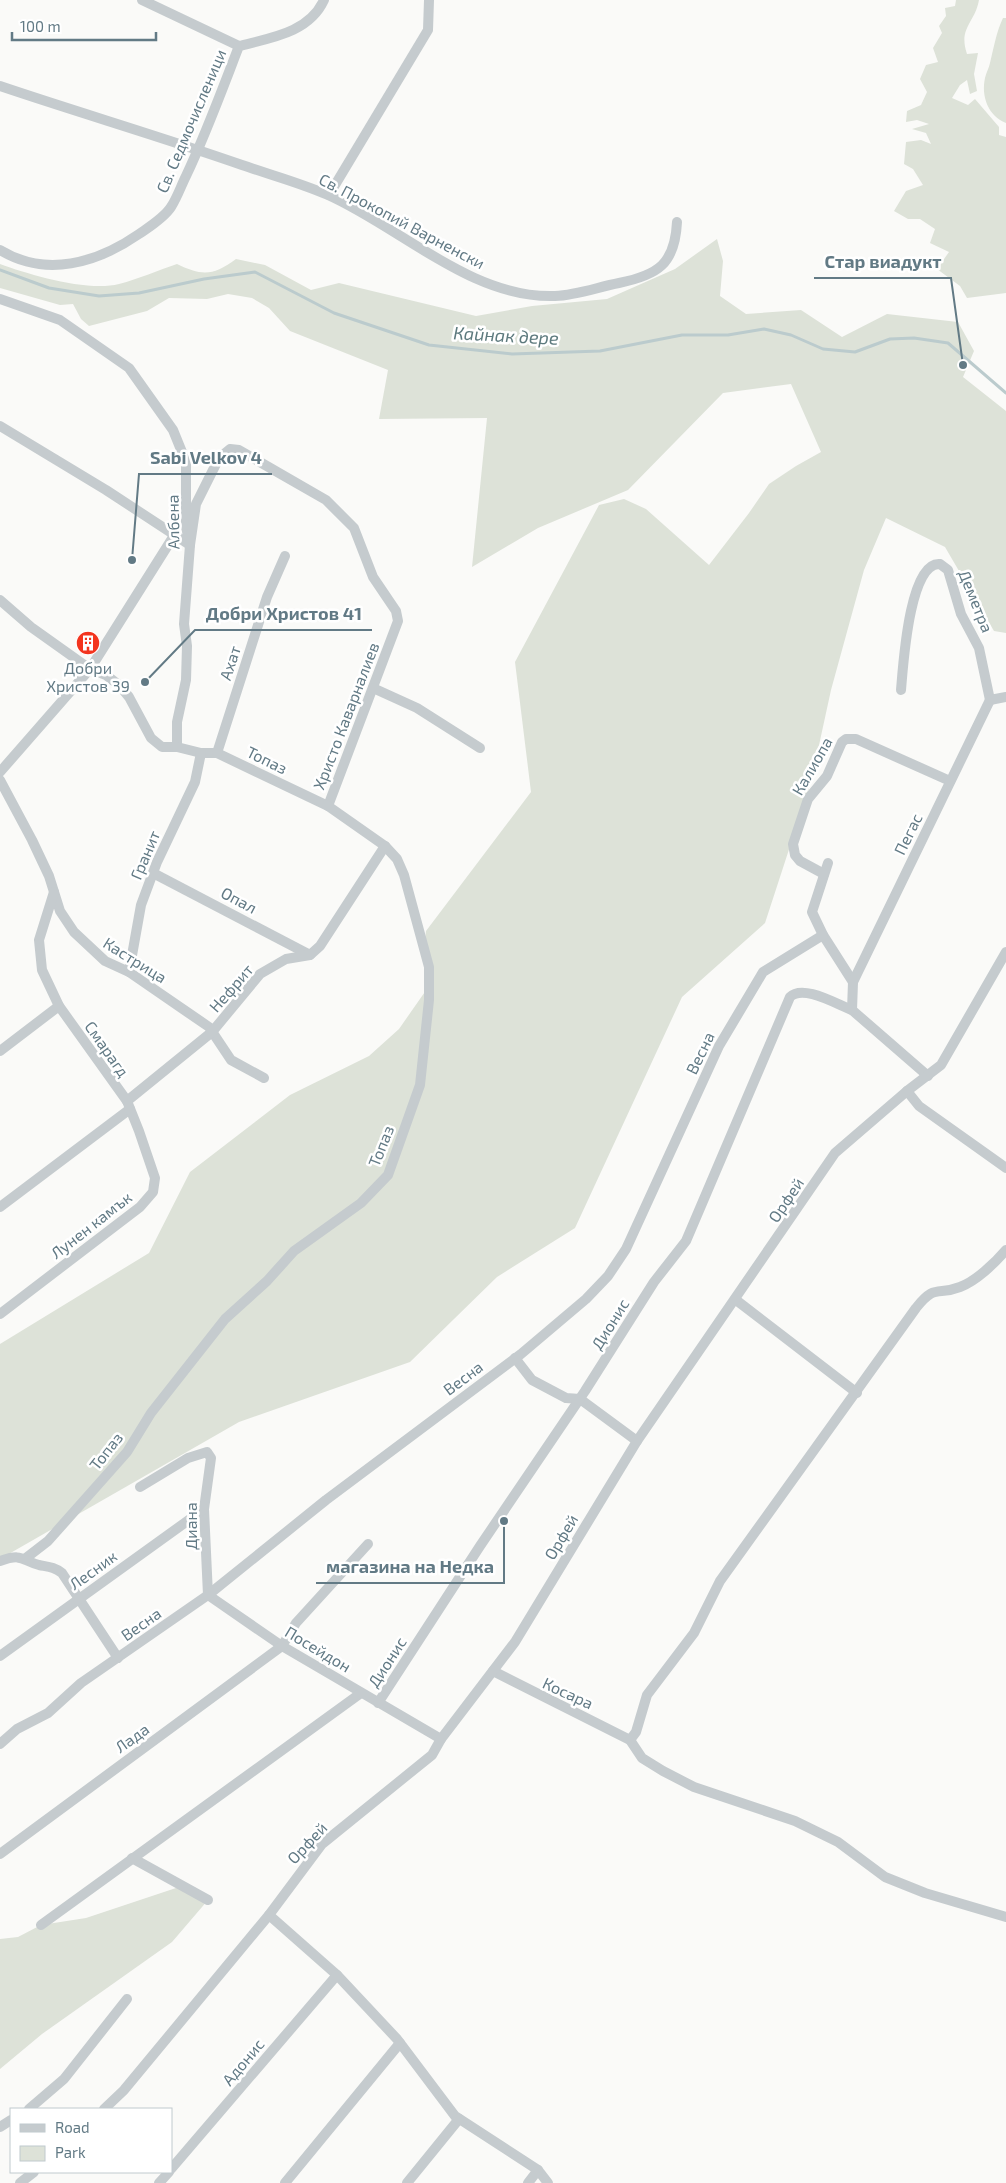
<svg xmlns="http://www.w3.org/2000/svg" width="1006" height="2183" font-family="'Exo 2',sans-serif">
	<rect width="100%" height="100%" fill="#fafaf8"/>
	<g fill="#dde2d8">
		<path d="M956,0H979C975,23 958,28 967,54L978,53L974,74L977,91L970,94L967,80L960,85L952,98L968,105L975,99L999,127V135L1006,137V293L967,298L960,286L937,269L949,252L930,243L935,229L920,219H908L894,211L906,191L923,185L913,169L904,164L906,142L921,140L931,144L926,133L912,129L929,124L917,120L906,122L907,111L921,105L927,92L920,79L926,65L938,62L933,48L942,33L939,26L946,16L945,8L955,6Z"/>
		<path d="M1003,18H1006V123C988,116 981,96 985,78C986,73 989,68 990,63C994,47 996,33 1003,18Z"/>
		<path d="M717,239L723,261L720,296L746,314L801,310L842,337L887,314L958,322L974,351L963,377L1006,411V633L994,631L945,547L886,518L864,570L831,690L811,782L765,923L682,997L575,1228L497,1277L410,1362L239,1422L0,1559V1344L149,1253L190,1172L290,1095L369,1056L399,1029L429,986L424,951L426,931L531,792L515,662L599,505L624,499L646,509L709,565L749,513L769,484L796,466L821,452L791,384L723,393L628,490L538,528L472,567L487,418L379,419L388,370L290,331L269,308L252,298L228,294L207,299L169,298L147,311L89,326L81,319L73,304L60,305L0,288V264C30,275 88,292 119,284C139,279 158,270 177,264C202,276 213,276 236,259L265,265L311,290L339,283L476,316L532,306L607,299L675,269Z"/>
		<path d="M182,1886L208,1900L172,1942L42,2034L0,2069V1939L18,1937L41,1925L86,1918Z"/>
	</g>
	<g fill="none" stroke-linecap="round" stroke-linejoin="round">
		<path stroke="#bbcbcd" stroke-width="3" d="M0,270L49,288L99,296L139,293L204,279L255,272L334,313L429,345L512,354L600,351L682,335H728L764,329L791,335L823,349L855,352L890,339L914,338L948,343L1006,393"/>
		<g stroke="#c5cbce" stroke-width="10">
			<path d="M142,0L239,46"/>
			<path d="M0,86C80,113 162,137 242,165C271,175 301,183 328,195C400,227 472,299 555,296C577,295 598,287 619,283C658,275 675,264 677,222"/>
			<path d="M329,195L428,30L429,0"/>
			<path d="M0,250C46,278 97,263 139,234C149,227 164,218 171,207C177,198 181,186 186,176C206,134 222,90 239,46C270,38 309,33 324,0"/>
			<path d="M0,299L60,320L129,368L173,430L186,462V527L190,545L184,624L187,646L186,680L177,722V747"/>
			<path d="M0,426L106,490L190,545L196,504L219,458L230,449L239,450L326,500L354,528L373,577L396,611L398,621L328,806"/>
			<path d="M0,600L31,627L90,669L106,675L120,686L129,697L151,738L162,747H177L201,753H217L328,806L385,846L397,859L404,875L429,967V1000L420,1085L388,1175L361,1203L294,1251L267,1281L225,1319L151,1413L127,1452L48,1541L26,1558"/>
			<path d="M373,688L417,708L480,748"/>
			<path d="M901,690C903,668 909,561 940,564L948,570L961,614L979,648L990,700"/>
			<path d="M990,700L1006,697"/>
			<path d="M217,753L267,597L285,556"/>
			<path d="M0,772L90,669L175,534"/>
			<path d="M0,780L32,840L49,876L60,911L74,932L105,961L129,972L209,1027L231,1060L264,1078"/>
			<path d="M828,863L812,912L823,935L853,982L852,1010L928,1076"/>
			<path d="M153,873L310,955"/>
			<path d="M824,874L800,861L795,855L793,844L808,799L827,776L842,742L846,739H856L950,781"/>
			<path d="M129,972L141,905L157,862L195,782L201,753"/>
			<path d="M853,982L990,700"/>
			<path d="M0,1051L59,1006"/>
			<path d="M907,1091L919,1106L1006,1168"/>
			<path d="M127,1101L212,1032L260,974L286,959L310,955L320,946L385,846"/>
			<path d="M0,1207L130,1109"/>
			<path d="M736,1300L857,1393"/>
			<path d="M0,1314L140,1207L153,1192L155,1178L139,1131L127,1101L59,1006L42,970L39,940L54,892"/>
			<path d="M515,1358L532,1380L566,1398L580,1399L637,1441"/>
			<path d="M140,1487L188,1458L207,1452L211,1458L204,1509L208,1595L282,1646L441,1739"/>
			<path d="M0,1561C23,1553 21,1560 39,1565C49,1567 54,1567 62,1573L118,1658"/>
			<path d="M0,1656L204,1509"/>
			<path d="M493,1671L630,1740L642,1758L663,1771L694,1787L795,1821L838,1842L885,1877L925,1893L1006,1917"/>
			<path d="M378,1703L480,1546L585,1391L654,1282L686,1241L790,997C803,984 836,1004 852,1010"/>
			<path d="M630,1740L636,1732L647,1695L694,1633L720,1581L916,1308C936,1283 937,1296 960,1287C976,1281 995,1263 1006,1250"/>
			<path d="M0,1744L17,1729L48,1713L81,1683L208,1595L326,1500L521,1354L586,1299L608,1276L626,1249L719,1046L763,972L823,935"/>
			<path d="M0,1854L282,1646L296,1623L368,1544"/>
			<path d="M132,1858L208,1900"/>
			<path d="M269,1915L337,1975L397,2039L455,2116L538,2170L548,2183"/>
			<path d="M41,1925L361,1693"/>
			<path d="M29,2109L64,2079L127,1999"/>
			<path d="M104,2109L124,2090L269,1915L322,1844L432,1755L441,1739L515,1642L637,1441L835,1153L907,1091L941,1065L1006,952"/>
			<path d="M0,2127L11,2120"/>
			<path d="M171,2169L337,1975"/>
			<path d="M20,2183L34,2172"/>
			<path d="M159,2183L169,2172"/>
			<path d="M285,2183L400,2043"/>
			<path d="M407,2183L459,2119"/>
			<path d="M528,2183L538,2170"/>
		</g>
	</g>
	<defs>
		<g id="building-disc" transform="scale(1.25)"><circle r="9.5" fill="#f3341e" stroke="#fff"/><path d="M-4-6H4V6H1V3H-1V6H-4ZM-2.5-4.3h1.7v1.8h-1.7ZM.8-4.3h1.7v1.8H.8ZM-2.5-1h1.7V.8h-1.7ZM.8-1h1.7V.8H.8Z" fill="#fff"/></g>
	</defs>
	<g fill-rule="evenodd">
		<use href="#building-disc" x="88" y="643"/>
	</g>
	<g text-anchor="middle" stroke-width="5" stroke-linejoin="round" paint-order="stroke">
		<g font-size="16" fill="#627a85" stroke="#fff">
			<text transform="translate(191 121) rotate(-67)" y="6">Св. Седмочисленици</text>
			<text transform="translate(402 221) rotate(28)" y="6">Св. Прокопий Варненски</text>
			<text transform="translate(173 522) rotate(-91)" y="6">Албена</text>
			<text transform="translate(976 601) rotate(68)" y="6">Деметра</text>
			<text transform="translate(230 663) rotate(-72)" y="6">Ахат</text>
			<text transform="translate(346 716) rotate(-69)" y="6">Христо Каварналиев</text>
			<text transform="translate(267 760) rotate(26)" y="6">Топаз</text>
			<text transform="translate(812 766) rotate(-60)" y="6">Калиопа</text>
			<text transform="translate(908 834) rotate(-64)" y="6">Пегас</text>
			<text transform="translate(145 855) rotate(-67)" y="6">Гранит</text>
			<text transform="translate(239 900) rotate(28)" y="6">Опал</text>
			<text transform="translate(135 960) rotate(32)" y="6">Кастрица</text>
			<text transform="translate(231 988) rotate(-49)" y="6">Нефрит</text>
			<text transform="translate(107 1049) rotate(55)" y="6">Смарагд</text>
			<text transform="translate(700 1053) rotate(-64)" y="6">Весна</text>
			<text transform="translate(381 1146) rotate(-68)" y="6">Топаз</text>
			<text transform="translate(786 1200) rotate(-56)" y="6">Орфей</text>
			<text transform="translate(91 1225) rotate(-38)" y="6">Лунен камък</text>
			<text transform="translate(610 1324) rotate(-58)" y="6">Дионис</text>
			<text transform="translate(463 1378) rotate(-37)" y="6">Весна</text>
			<text transform="translate(106 1451) rotate(-52)" y="6">Топаз</text>
			<text transform="translate(191 1526) rotate(-90)" y="6">Диана</text>
			<text transform="translate(561 1537) rotate(-59)" y="6">Орфей</text>
			<text transform="translate(93 1570) rotate(-36)" y="6">Лесник</text>
			<text transform="translate(141 1624) rotate(-35)" y="6">Весна</text>
			<text transform="translate(318 1649) rotate(31)" y="6">Посейдон</text>
			<text transform="translate(387 1662) rotate(-57)" y="6">Дионис</text>
			<text transform="translate(568 1693) rotate(25)" y="6">Косара</text>
			<text transform="translate(132 1738) rotate(-36)" y="6">Лада</text>
			<text transform="translate(307 1843) rotate(-47)" y="6">Орфей</text>
			<text transform="translate(243 2062) rotate(-50)" y="6">Адонис</text>
		</g>
		<g font-size="16" fill="#627a85" stroke="#fff">
			<text x="88" y="674">Добри<tspan x="88" dy="18">Христов 39</tspan></text>
		</g>
		<g font-size="18" font-style="italic" fill="#5d7a7e" stroke="#fff">
			<text transform="translate(506 336) rotate(3)" y="6">Кайнак дере</text>
		</g>
	</g>
	<path fill="none" stroke="#627a85" stroke-width="2" d="M963 365L951 278H814M132 560L139 474H272M145 682L195 630H372M504 1521L504 1583H316"/>
	<g fill="#627a85" stroke="#fff" stroke-width="2">
		<circle cx="963" cy="365" r="5"/>
		<circle cx="132" cy="560" r="5"/>
		<circle cx="145" cy="682" r="5"/>
		<circle cx="504" cy="1521" r="5"/>
	</g>
	<g font-size="18" text-anchor="middle" font-weight="bold" fill="#627a85" stroke="#fff" stroke-width="5" stroke-linejoin="round" paint-order="stroke">
		<text x="883" y="268">Стар виадукт</text>
		<text x="206" y="464">Sabi Velkov 4</text>
		<text x="284" y="620">Добри Христов 41</text>
		<text x="410" y="1573">магазина на Недка</text>
	</g>
	<rect x="10" y="2108" width="162" height="65" fill="#ffffff" stroke="#c0cace"/>
	<rect x="20" y="2124" width="25" height="8" fill="#c5cbce" stroke="#c0cace"/>
	<text x="55" y="2133" font-size="15" fill="#627a85">Road</text>
	<rect x="20" y="2146" width="25" height="15" fill="#dde2d8" stroke="#c0cace"/>
	<text x="55" y="2158" font-size="15" fill="#627a85">Park</text>
	<path d="M12 32v8h144v-8" fill="none" stroke="#627a85" stroke-width="2.5"/>
	<text x="20" y="32" font-size="15" fill="#627a85" stroke="#ffffff" stroke-width="4" paint-order="stroke">100 m</text>
</svg>
